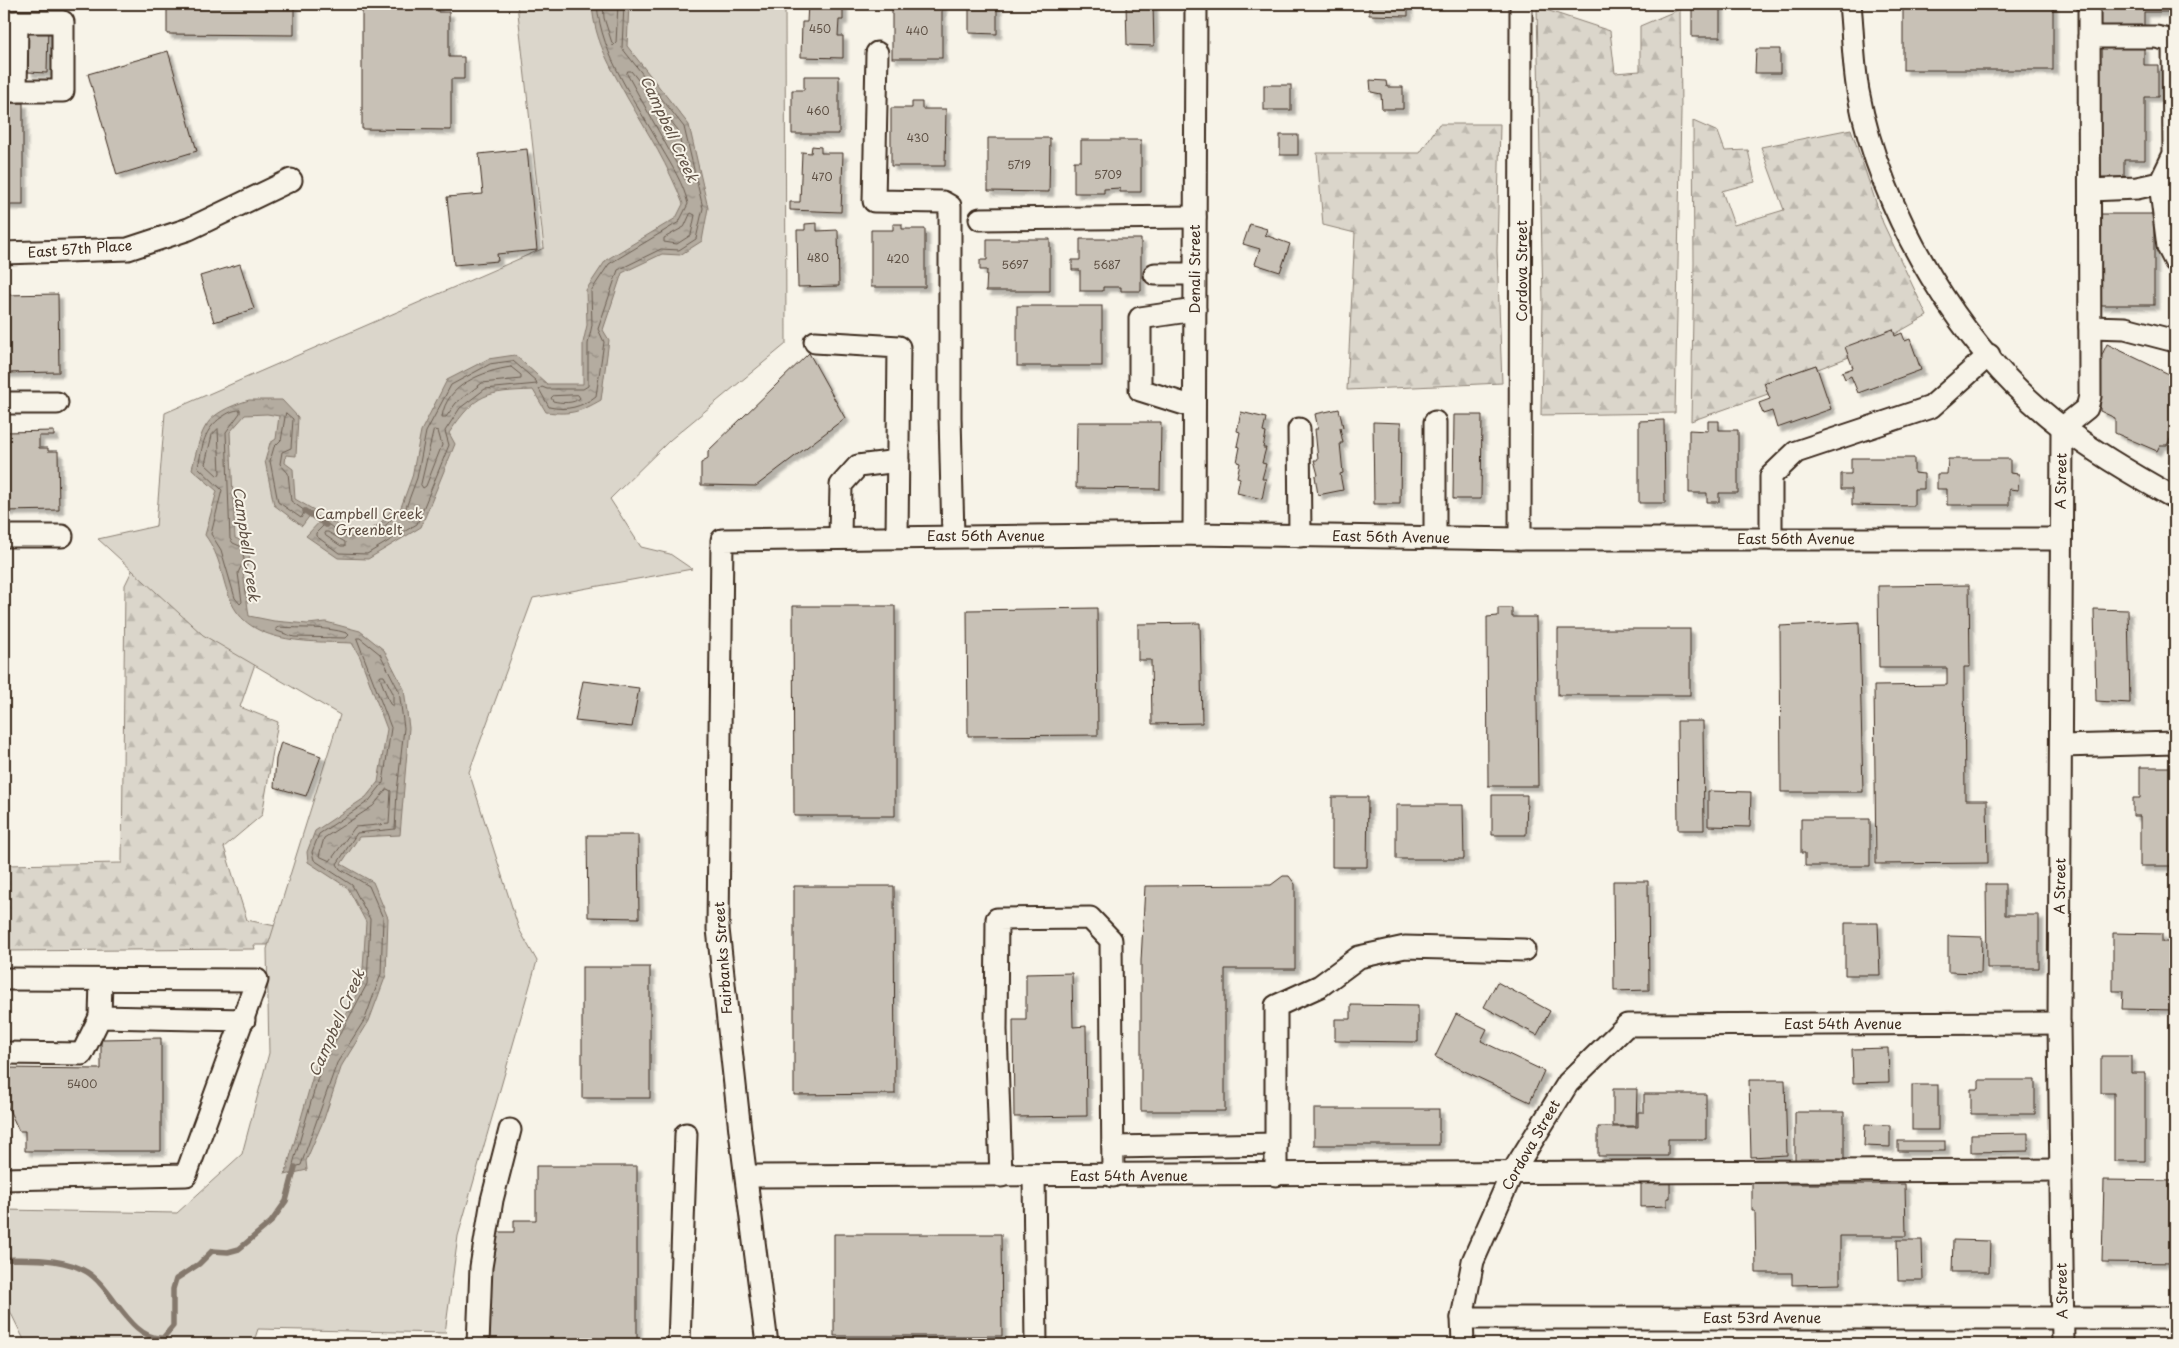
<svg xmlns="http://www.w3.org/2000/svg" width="2179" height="1348" font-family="'Playpen Sans',sans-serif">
	<defs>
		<pattern id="forest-firs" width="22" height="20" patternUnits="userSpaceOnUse" patternTransform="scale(1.25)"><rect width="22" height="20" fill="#dbd6cb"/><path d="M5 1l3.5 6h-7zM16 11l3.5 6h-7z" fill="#bdb8ae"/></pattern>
		<pattern id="water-ripples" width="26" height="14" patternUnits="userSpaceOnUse" patternTransform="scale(1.25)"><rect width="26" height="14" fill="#b4aca0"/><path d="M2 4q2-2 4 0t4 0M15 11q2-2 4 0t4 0" fill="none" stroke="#948c82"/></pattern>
		<filter id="shadow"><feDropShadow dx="4.5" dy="4.5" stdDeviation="1" flood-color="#0004"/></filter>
	</defs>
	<rect width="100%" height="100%" fill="#f7f3e8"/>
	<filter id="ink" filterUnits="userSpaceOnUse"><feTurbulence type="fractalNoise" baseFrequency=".02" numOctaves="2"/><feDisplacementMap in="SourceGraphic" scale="10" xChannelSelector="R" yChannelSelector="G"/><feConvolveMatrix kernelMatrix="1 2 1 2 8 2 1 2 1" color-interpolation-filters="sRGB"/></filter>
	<g filter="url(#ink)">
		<g fill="url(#forest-firs)" stroke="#8b8074">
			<path d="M1537,7L1610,31L1615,73L1640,71V26L1680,9L1681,111L1675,413L1541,415L1543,304Z"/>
			<path d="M1693,121L1718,132L1725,151L1748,150L1755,182L1722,191L1734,225L1784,210L1761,147L1851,129L1883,223L1927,316L1895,334L1893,330L1849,357L1818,369L1816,365L1765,383L1768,394L1691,421L1694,263Z"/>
			<path d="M1439,124H1500L1497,251L1502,383L1347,390L1355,233L1323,225L1317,153H1420Z"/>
			<path d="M164,511L264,638L240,707L278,722L262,815L224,847L247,920L299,931L274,1055L272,945H254L255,949L4,951V865L122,863L125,585L143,548Z"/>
		</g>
		<path fill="#dbd6cb" stroke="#8b8074" d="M517,4H785L786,344L670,440L610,499L641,547L670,554L692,569L533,598L469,772L519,929L537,961L458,1236L445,1333L258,1329L253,1344H26L4,1299V1210L177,1213L242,1154L269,1053L267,949L340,715L203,635L98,539L156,526L165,413L544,248Z"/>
		<g fill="url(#water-ripples)" stroke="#84786c">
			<path d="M592,4H629L627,46L689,125L708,208L702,241L680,255L662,254L622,273L603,330L609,340L601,400C580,412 571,415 546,412L533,390C486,392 477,392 449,433L455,444L421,527L368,559L338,558L306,536L325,516C332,521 342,530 349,531C367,535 382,525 390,511L400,510L412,477L421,431L447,380L488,359L515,355L547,384H583V343L587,325L586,290L606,260L676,218L683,204C669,167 648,133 628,99C611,68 594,40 592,4Z"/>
			<path d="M249,400H282L298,417L296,456L286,455L285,463L293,469L295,499L314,510L302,526L274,505L265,461L270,443L276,439L279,416L267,414L245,415L230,432L235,538L247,543L250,561L243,572L249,616L274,621L308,624L326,622L360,631L384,650L404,689L409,728L400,835L359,837L341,864L373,882L388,918L386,975L369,1021L342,1065L324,1119L306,1161L307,1170L285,1175L318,1058L339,1026L362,984L366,922L348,888L308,862L307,852L315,831L366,797L378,782L387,729L360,657L352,643C311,641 248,646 230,599C220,574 222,559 205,535L217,491L192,469C203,425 203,415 249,400Z"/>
		</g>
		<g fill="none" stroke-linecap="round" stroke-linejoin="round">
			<g stroke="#6b5e52" stroke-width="1">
				<path d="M597,4C601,57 637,103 662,149C672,166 684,185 688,204L679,222L609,264L591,291L592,325L588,344V386L583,389H547L542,387L539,389L549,407C567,411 582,407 596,396L604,342L598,329L618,270L661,249L679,250L696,239L703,208L684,127L622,48L624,4"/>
				<path d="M603,4L604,18L613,46L616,43L618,4"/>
				<path d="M628,71H631L678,130L688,180L685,179L627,74Z"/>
				<path d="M691,213L695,215L691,235L677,244L664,242V238L684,227Z"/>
				<path d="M513,361L536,381L537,384L485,389L460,408L445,431L449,445L417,524L367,554L339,553L316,536V533L326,523C333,527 339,534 346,536C365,542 384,530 394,516L404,513L417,478L426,432L451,385L490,364Z"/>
				<path d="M511,367L521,375V379L482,383L456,403L446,417H442C446,385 483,371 511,367Z"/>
				<path d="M578,395L580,398C574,404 561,403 553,401L551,398L553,396Z"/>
				<path d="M240,410V413L226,432L230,539L233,543L242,547L244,560L238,573L242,602L240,604L235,598L221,550L211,534L222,490L198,467C203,445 203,430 222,417C228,413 233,410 240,410Z"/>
				<path d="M286,413L293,419L291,448L282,452L280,464L288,473L291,501L305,511L301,518L278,502L270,461L274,447L281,440Z"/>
				<path d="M218,429L220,473L218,476L205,464L212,435Z"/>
				<path d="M434,430L438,431L442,445L426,486L423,488L421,485Z"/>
				<path d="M325,532H328L345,542V546H341L326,536Z"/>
				<path d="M279,627C303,629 324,626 347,633L349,635L346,638L294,637L277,631L276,629Z"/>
				<path d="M357,638H360L380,654L399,691L404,728L397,792L395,829L357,833L337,864L340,869L369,886L383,918L381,974L365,1019L337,1063L301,1165L295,1167L293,1164L323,1060L343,1029L367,984L370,919L352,885L314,860L312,852L319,834L369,801L383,783L391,728Z"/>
				<path d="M381,676H384L393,693V706L390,704L380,678Z"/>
				<path d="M387,789L391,791L389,824L355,827L330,861L319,856L324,838L373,806Z"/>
			</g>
			<g stroke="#84786c" stroke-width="5.5">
				<path d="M305,511L326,525"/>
				<path d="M4,1259C31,1260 62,1257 87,1272C113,1288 131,1341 163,1338L173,1326V1289L176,1279L199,1264L212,1251L228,1252L239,1249L271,1222L286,1201L295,1167"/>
			</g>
		</g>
		<g fill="#c8c1b6" stroke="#3b2a1e" filter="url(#shadow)">
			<path d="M167,4H294V35L167,34Z"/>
			<path d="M362,4H438V12H449V57H464V79H451V130L362,129Z"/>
			<path d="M808,4H843V20H839L838,36H843V58L801,57L802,22H807Z"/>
			<rect x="892" y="4" width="50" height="54"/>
			<path d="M969,4H997V34L969,33Z"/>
			<path d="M1126,4H1153L1154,46L1127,45Z"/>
			<path d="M1369,4H1408V16L1369,15Z"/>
			<rect x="1692" y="4" width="28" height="33"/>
			<rect x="1903" y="4" width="150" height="66"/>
			<path d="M2099,4H2175V12H2144V28L2098,27Z"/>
			<path d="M28,24H48L47,73L28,72Z"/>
			<path d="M2099,47H2144V65H2158V97H2145V160H2124V177H2099Z"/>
			<path d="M1756,49H1780V73H1755Z"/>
			<path d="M168,51L197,151L117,175L88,74Z"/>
			<path d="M804,76H839V134H792V90H804Z"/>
			<path d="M1370,80L1386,81L1387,87H1403V109H1382L1381,94L1371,92Z"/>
			<rect x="1264" y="85" width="27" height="25"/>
			<path d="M912,102H922V109H946L945,166H891V108H912Z"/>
			<rect x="4" y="103" width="19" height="102"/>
			<rect x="1280" y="135" width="18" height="20"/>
			<path d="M988,138H1050L1049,192L988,191Z"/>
			<path d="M1081,140H1141V192H1120V188L1104,189V193H1074V161H1081Z"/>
			<path d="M812,146L821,147V153H843L841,212L790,210V202H800L802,152L811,153Z"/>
			<path d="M527,149L537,250L497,254L498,261L454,265L447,197L483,194L479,154Z"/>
			<rect x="2099" y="214" width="55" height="91"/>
			<path d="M817,223V231L838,230L839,286L798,287L797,230H805V224Z"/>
			<path d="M893,224H902V229H925V287H871V230H893Z"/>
			<path d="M1250,224L1267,229L1265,235L1290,244L1280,272L1255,264L1260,249L1243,244Z"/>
			<path d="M987,239H1050V291H986L987,270H980V260H987Z"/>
			<path d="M1080,239H1141V291H1121V287H1103V291H1080V270H1072V260H1080Z"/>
			<path d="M240,264L254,309L214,322L200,276Z"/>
			<path d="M58,294L59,372L4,373V295Z"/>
			<rect x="1017" y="306" width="85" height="60"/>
			<path d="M1893,329L1895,336L1902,333L1905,341L1910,339L1921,370L1858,393L1851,376L1845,379L1842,372L1853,368L1845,347Z"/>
			<path d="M2107,344L2175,377V430L2167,445H2160L2157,451L2115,433V418L2100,411L2101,357Z"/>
			<path d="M809,353L845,418L756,486L701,485V463L708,459V451Z"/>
			<path d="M1816,365L1831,409L1777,428L1772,411L1763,414L1759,403L1770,399L1764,383Z"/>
			<path d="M1339,409L1343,427L1340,428L1343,443H1340L1343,473L1340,474L1343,490L1318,495L1315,476L1318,475L1314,460H1318L1315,429H1318L1315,414Z"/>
			<path d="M1241,412L1266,418L1263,432L1266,433L1263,448H1266L1262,463L1266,464L1262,479H1266L1262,499L1237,493L1240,478L1237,477L1240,463L1237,462L1240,447L1237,446L1240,432L1237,431Z"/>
			<path d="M1454,415H1482L1481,499H1453Z"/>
			<path d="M1664,420L1665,503H1639V421Z"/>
			<path d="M1708,421H1719V430H1738V493H1719V502H1707V493H1689V430L1708,431Z"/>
			<path d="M1077,422H1161L1160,489L1076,488Z"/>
			<path d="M1373,422L1401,423L1400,504H1374Z"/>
			<path d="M54,431V436H39V448H48V451H58L59,510L4,511V432Z"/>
			<path d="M1851,458H1914V473L1924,474V489H1914V506L1852,505V489H1841V474H1851Z"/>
			<path d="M1948,459H2010V473L2019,474L2018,490L2009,489V505H1947V489H1937V474H1947Z"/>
			<path d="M1969,585L1970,667H1964L1965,800H1987L1988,863L1876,864L1874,686L1947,685V668H1879L1878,586Z"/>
			<path d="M793,606H895V816H794Z"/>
			<path d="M1097,608L1098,735L968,736L967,610Z"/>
			<path d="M1498,608H1512V617H1536L1538,786H1488L1487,617L1498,616Z"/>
			<path d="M2094,609L2128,610L2130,703L2096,701Z"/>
			<path d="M1859,622L1863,792H1781L1780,626Z"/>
			<path d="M1200,623L1202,723L1152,724L1151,660H1138V624Z"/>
			<rect x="1558" y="629" width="132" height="66"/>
			<path d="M583,681L639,688L632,727L575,721Z"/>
			<path d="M1677,721H1703L1704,830H1678Z"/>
			<path d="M281,742L321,756L306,796L274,787L276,759Z"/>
			<path d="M2140,767H2175V866H2140V816H2133V798H2140Z"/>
			<path d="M1708,791L1751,792L1750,827L1708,826Z"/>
			<path d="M1492,795H1527L1526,835H1492Z"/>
			<path d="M1332,797H1368L1367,867H1332Z"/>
			<path d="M1396,805H1463L1464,859H1396Z"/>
			<path d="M1801,819H1870V866H1805V853H1801Z"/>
			<path d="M587,835H638L639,918L588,917Z"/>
			<path d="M1283,876H1289L1295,884V969H1225V1111H1141V961L1145,886L1271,885Z"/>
			<path d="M1613,881H1648L1649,990L1614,991Z"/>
			<path d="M1986,884H2005V915H2039V968H1987Z"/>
			<path d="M794,886H894L895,1094L794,1095Z"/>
			<path d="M1845,923H1878L1880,975H1845Z"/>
			<path d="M2113,933L2162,934V942H2175V1010L2122,1009L2123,991H2113Z"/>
			<path d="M1948,936L1982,937L1981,973L1948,972Z"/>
			<rect x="582" y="967" width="68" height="131"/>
			<path d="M1072,973L1073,1027L1086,1026L1087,1116L1014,1117L1013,1020H1026V974Z"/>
			<path d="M1497,982L1550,1011L1537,1035L1484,1007Z"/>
			<path d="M1351,1005L1418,1006V1042L1335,1041V1019H1351Z"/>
			<path d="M1456,1014L1487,1029L1481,1041L1544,1071L1530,1102L1435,1057Z"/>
			<path d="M161,1038V1151H25V1131H19L4,1099V1068L101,1069V1039Z"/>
			<path d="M1888,1048L1889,1082L1853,1083L1852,1049Z"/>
			<path d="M2101,1056H2131V1073H2145V1161H2114V1093H2101Z"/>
			<path d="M1749,1080H1785L1787,1155L1751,1157Z"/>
			<path d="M1979,1080H2035V1114H1971V1089H1979Z"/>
			<rect x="1912" y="1085" width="26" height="45"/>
			<path d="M1613,1089H1637L1636,1126H1613Z"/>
			<path d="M1644,1094H1706V1139H1668V1156H1598V1127H1638V1112H1644Z"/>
			<rect x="1314" y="1109" width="125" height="36"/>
			<path d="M1795,1112H1844V1161L1795,1160Z"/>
			<path d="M1865,1124L1890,1125V1147L1864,1146Z"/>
			<path d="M2028,1133V1151L1971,1152V1134Z"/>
			<rect x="1898" y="1141" width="47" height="10"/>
			<path d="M536,1166H637V1344H486V1263H493V1232H514V1220H536Z"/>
			<path d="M1786,1175V1184H1905L1906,1236H1840V1284L1792,1285V1273H1756L1755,1211H1752V1176Z"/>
			<path d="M1670,1180V1198H1667V1206L1641,1207V1181Z"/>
			<path d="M2104,1180L2175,1181V1263L2102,1262Z"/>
			<path d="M834,1234H1001L1002,1336H834Z"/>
			<path d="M1897,1240H1922L1923,1280H1898Z"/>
			<path d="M1953,1240L1990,1241L1989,1272H1952Z"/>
		</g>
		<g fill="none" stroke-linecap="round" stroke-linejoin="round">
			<g stroke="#3b2a1e" stroke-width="25">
				<g id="minor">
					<path d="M1850,4C1853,32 1853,62 1858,91C1880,213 1963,353 2063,428C2097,454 2137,477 2175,498"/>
					<path d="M4,22H63V91H4"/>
					<path d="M2089,37H2156L2173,41"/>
					<path d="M877,53L874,201L943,202L950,206V417L953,536"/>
					<path d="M16,91L17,22"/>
					<path d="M2160,183L2168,247L2175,261"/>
					<path d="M2090,190L2137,188L2160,183L2174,154L2173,41H2175"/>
					<path d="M980,219L1195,217"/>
					<path d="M4,253L128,249L189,229L291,180"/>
					<path d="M1155,274H1195"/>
					<path d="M2090,327L2125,328L2175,341"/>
					<path d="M815,342L899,347L897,537"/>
					<path d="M4,403H57"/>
					<path d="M1194,407L1140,390V318L1195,310"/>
					<path d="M1435,422V537"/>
					<path d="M2062,428L2059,1023L2063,1344"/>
					<path d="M2062,428L2087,408L2090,396L2089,4"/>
					<path d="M1299,429L1300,536"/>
					<path d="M1194,534L1196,4"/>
					<path d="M4,536H62"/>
					<path d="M840,537L841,485L858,466L898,461"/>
					<path d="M1520,539L1521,4"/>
					<path d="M1771,539V476L1796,452L1931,407L1989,355"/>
					<path d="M2061,746L2175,743"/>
					<path d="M4,979L257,980L186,1175L4,1179"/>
					<path d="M100,1017L101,980"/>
					<path d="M4,1053L82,1054L100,1017L244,1020"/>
					<path d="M1113,1147L1276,1144"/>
					<path d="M1276,1175V1006L1320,986L1359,957L1405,947L1524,950"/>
					<path d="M747,1176L2061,1170"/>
					<path d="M1001,1176L996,1030L997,919L1090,918L1111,940L1113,1176"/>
					<path d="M1034,1176L1036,1344"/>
					<path d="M1462,1318H2175"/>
					<path d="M478,1344L481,1267L492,1200L510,1130"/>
					<path d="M679,1344L686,1134"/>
					<path d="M767,1344L740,1131L718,929L722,540L1194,534L1520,539H2060"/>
					<path d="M1463,1344L1462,1318L1473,1261L1512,1173L1568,1083L1627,1025L2059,1023"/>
				</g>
			</g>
			<use href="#minor" stroke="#f7f3e8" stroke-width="21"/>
		</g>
	</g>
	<g text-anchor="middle" stroke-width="4" stroke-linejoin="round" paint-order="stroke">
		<g font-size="11" fill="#5e5044">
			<text x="820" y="33">450</text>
			<text x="917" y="35">440</text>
			<text x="818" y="115">460</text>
			<text x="918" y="142">430</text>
			<text x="1019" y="169">5719</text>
			<text x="1108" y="179">5709</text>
			<text x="822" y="181">470</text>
			<text x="818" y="262">480</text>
			<text x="898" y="263">420</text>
			<text x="1015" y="269">5697</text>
			<text x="1107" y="269">5687</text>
			<text x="82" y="1088">5400</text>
		</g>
		<g font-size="14" fill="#3b2a1e" stroke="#f7f3e8">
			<text transform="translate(80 249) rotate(-4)" y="5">East 57th Place</text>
			<text transform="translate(1195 269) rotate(-90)" y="5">Denali Street</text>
			<text transform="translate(1522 271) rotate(-90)" y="5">Cordova Street</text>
			<text transform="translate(2061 481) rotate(-89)" y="5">A Street</text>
			<text x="986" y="541">East 56th Avenue</text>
			<text transform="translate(1391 537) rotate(1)" y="5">East 56th Avenue</text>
			<text x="1796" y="544">East 56th Avenue</text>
			<text transform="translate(2060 886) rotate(-89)" y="5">A Street</text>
			<text transform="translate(723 958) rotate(-94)" y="5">Fairbanks Street</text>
			<text x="1843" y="1029">East 54th Avenue</text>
			<text transform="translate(1531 1145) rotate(-60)" y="5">Cordova Street</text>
			<text x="1129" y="1181">East 54th Avenue</text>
			<text transform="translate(2062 1291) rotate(-91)" y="5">A Street</text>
			<text x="1762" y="1323">East 53rd Avenue</text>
		</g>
		<g font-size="14" fill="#5b4c41" stroke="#f7f3e8">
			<text x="369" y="519">Campbell Creek<tspan x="369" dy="16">Greenbelt</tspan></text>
		</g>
		<g font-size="15" font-style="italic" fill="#5f5145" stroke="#f7f3e8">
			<text transform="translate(669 129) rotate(65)" y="5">Campbell Creek</text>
			<text transform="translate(246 544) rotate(82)" y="5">Campbell Creek</text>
			<text transform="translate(337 1023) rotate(-66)" y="5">Campbell Creek</text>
		</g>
	</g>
	<rect width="2179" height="1348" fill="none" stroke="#f7f3e8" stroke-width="20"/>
	<rect x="10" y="10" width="2159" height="1328" fill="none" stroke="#3b2a1e" stroke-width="2" filter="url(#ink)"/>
</svg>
